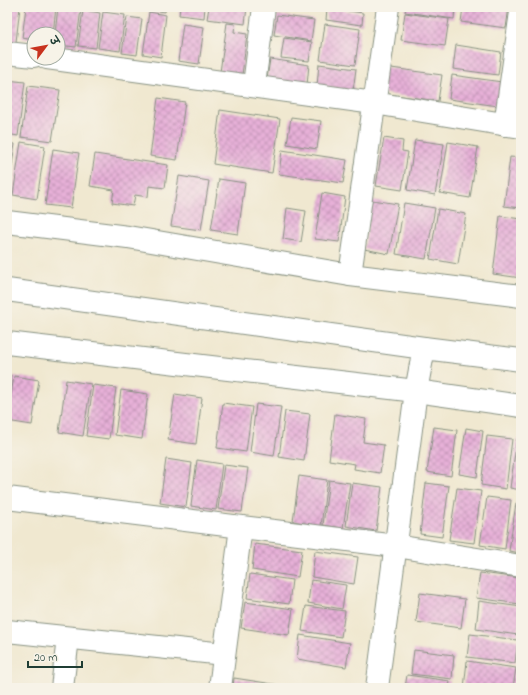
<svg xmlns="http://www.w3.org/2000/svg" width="528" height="695" font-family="'Indie Flower','Playpen Sans Deva',sans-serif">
	<defs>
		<pattern id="building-cross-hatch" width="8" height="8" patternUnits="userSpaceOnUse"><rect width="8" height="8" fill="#e7b0d8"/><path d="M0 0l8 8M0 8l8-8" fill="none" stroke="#bb90b0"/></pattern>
	</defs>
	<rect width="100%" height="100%" fill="#f7f3e8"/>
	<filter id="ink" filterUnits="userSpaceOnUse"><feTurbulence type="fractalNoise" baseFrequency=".025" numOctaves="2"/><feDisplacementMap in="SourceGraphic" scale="8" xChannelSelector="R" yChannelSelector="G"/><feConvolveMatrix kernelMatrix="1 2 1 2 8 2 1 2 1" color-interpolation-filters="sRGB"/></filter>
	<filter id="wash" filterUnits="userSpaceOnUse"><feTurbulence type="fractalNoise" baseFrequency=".012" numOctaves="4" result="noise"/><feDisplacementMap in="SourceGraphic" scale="16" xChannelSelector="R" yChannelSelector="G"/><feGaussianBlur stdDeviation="0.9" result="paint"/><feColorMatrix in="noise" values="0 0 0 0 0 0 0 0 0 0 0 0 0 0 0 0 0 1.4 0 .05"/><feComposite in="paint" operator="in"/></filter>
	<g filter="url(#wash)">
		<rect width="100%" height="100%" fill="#f0e8d0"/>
		<g id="blocks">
			<g fill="url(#building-cross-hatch)">
				<path d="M7,7H20L16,42L7,41Z"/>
				<path d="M26,7H56L53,34H34V40L22,38Z"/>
				<path d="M58,7L81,9L76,47L58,45V34H55Z"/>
				<path d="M126,7H143V11L126,9Z"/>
				<path d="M145,7H166L165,12L145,9Z"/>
				<path d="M180,7H205L204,18L179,15Z"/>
				<path d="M209,7H247L245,24L207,19Z"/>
				<path d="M345,7H361V10Z"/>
				<path d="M406,7H455L454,19L405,12Z"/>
				<path d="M463,7H509L506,28L461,22Z"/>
				<path d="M327,8L363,13L362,25L326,20Z"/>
				<path d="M83,10L100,13L96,48L78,46Z"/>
				<path d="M103,12L125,15L120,51L98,48Z"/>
				<path d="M149,12L166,15L161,57L143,54Z"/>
				<path d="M405,13L449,19L445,46L401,40Z"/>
				<path d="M277,15L314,20L311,41L274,35Z"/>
				<path d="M127,17L142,19L137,55L122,53Z"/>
				<path d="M227,23L235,24L234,32L247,34L242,75L220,72Z"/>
				<path d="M183,24L204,27L199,64L178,61Z"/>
				<path d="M325,24L360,29L355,65L320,60Z"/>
				<path d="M284,38L312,42L309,61L281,58Z"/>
				<path d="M456,45L501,52L498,75L453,69Z"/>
				<path d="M270,59L309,65L307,85L267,79Z"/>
				<path d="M319,64L356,69L353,91L317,86Z"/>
				<path d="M384,67L442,75L438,101L381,93Z"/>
				<path d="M452,75L502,82L498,106L449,99Z"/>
				<path d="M7,80L25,82L18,136L7,134Z"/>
				<path d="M28,86L60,90L52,141L21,137Z"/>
				<path d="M158,98L185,102L177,160L150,156Z"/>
				<path d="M220,110L280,119L272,173L213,164Z"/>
				<path d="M291,117L321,121L317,149L287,144Z"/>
				<path d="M384,138L403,141L402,151L408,152L402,190L376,186Z"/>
				<path d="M415,140L444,144L435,195L407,190Z"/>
				<path d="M21,142L45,146L37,199L13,195Z"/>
				<path d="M448,142L478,147L470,198L440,193Z"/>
				<path d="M7,143L15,144L8,192H7Z"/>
				<path d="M53,149L79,153L71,208L45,205Z"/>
				<path d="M282,150L347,160L343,183L279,174Z"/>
				<path d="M95,154L168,165L165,188L149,186L148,197L135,195L133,206L112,203L114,190L90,186Z"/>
				<path d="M510,157L521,158V208L504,206Z"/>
				<path d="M179,176L209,181L201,230L171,226Z"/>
				<path d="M219,179L245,183L238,234L211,230Z"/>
				<path d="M322,193L345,197L339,242L315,239Z"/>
				<path d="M372,200L398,204L389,254L364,249Z"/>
				<path d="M404,203L435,208L426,259L396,254Z"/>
				<path d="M287,208L306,211L301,242L283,239Z"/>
				<path d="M438,209L466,214L458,264L430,259Z"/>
				<path d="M500,216L521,219V278L493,274Z"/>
				<path d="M7,375H11L8,400H7Z"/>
				<path d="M14,376L39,380L32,425L7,421Z"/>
				<path d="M66,380L91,384L83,436L59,432Z"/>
				<path d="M93,385L116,388L109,439L86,436Z"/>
				<path d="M121,390L148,394L142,439L115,435Z"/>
				<path d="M175,394L202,398L196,444L168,440Z"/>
				<path d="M223,403L252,407L246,452L217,448Z"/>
				<path d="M256,404L281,407L274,456L250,452Z"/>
				<path d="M285,411L310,414L304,461L279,457Z"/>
				<path d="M335,414L366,419L363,442L384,445L380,473L354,469L355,464L329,460Z"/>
				<path d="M434,427L457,430L451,476L427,472Z"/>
				<path d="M466,428L483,431L477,477L459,474Z"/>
				<path d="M487,436L512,439L506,489L481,485Z"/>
				<path d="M517,439L521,440V490L510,488Z"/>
				<path d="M166,459L192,463L186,507L160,503Z"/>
				<path d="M197,460L222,464L216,510L191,506Z"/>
				<path d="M224,465L248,468L242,512L218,509Z"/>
				<path d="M299,476L327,480L321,526L293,521Z"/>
				<path d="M329,480L350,483L343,528L323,525Z"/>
				<path d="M352,483L382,487L376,531L346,526Z"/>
				<path d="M426,483L449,486L442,537L420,534Z"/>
				<path d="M457,488L481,491L474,543L449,540Z"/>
				<path d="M487,497L511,500L505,549L480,545Z"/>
				<path d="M516,503H521V553L509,551Z"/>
				<path d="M255,544L302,550L298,577L252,570Z"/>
				<path d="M315,551L358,557L354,584L312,577Z"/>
				<path d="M480,573L521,578L520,604L476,598Z"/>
				<path d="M250,574L292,580L289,604L247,598Z"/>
				<path d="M311,580L346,585L342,609L308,603Z"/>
				<path d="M420,593L465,599L461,628L416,622Z"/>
				<path d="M479,601L521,607L518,635L476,629Z"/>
				<path d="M245,602L293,609L289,635L241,628Z"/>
				<path d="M306,606L345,611L341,637L302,631Z"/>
				<path d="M470,634L518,640L515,663L467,657Z"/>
				<path d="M300,635L350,643L346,667L297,659Z"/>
				<path d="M414,650L454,655L452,679L411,674Z"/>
				<path d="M467,661L516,668L513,688H464Z"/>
				<path d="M407,675L450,681L449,688H405Z"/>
				<path d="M234,678L286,686V688H233Z"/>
			</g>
		</g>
	</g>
	<g filter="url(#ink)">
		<use href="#blocks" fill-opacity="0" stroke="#889282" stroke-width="1"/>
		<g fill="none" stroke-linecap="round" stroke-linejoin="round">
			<g stroke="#889282" stroke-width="24">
				<g id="minor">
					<path d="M7,53L34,56"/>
					<path d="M47,58L374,103L521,127"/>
					<path d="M254,85L264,7"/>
					<path d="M505,125L521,12"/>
					<path d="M7,222L128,237L350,275L521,296"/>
					<path d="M350,275L388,7"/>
					<path d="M7,290L424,348L521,360"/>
					<path d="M7,343L416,391L521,406"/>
					<path d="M7,498L396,546L521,566"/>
					<path d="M7,631L224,654"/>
					<path d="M62,688L68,638"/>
					<path d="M220,688L241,527"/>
					<path d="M377,688L416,391L424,348"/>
				</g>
			</g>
			<use href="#minor" stroke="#fff" stroke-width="22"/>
		</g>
	</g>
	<rect width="528" height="695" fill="none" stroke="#f7f3e8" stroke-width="24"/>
	<g transform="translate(46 46) rotate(58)"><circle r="19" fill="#f7f3e8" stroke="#a1aaa0"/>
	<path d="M0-3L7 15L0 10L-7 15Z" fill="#c8321e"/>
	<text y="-6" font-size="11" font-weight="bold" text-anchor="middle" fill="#1f3d34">उ</text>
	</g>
	<path d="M28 661v6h54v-6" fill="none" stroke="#1f3d34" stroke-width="2"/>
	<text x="34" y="661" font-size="12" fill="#1f3d34" stroke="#f7f3e8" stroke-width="3" paint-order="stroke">20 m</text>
</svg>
